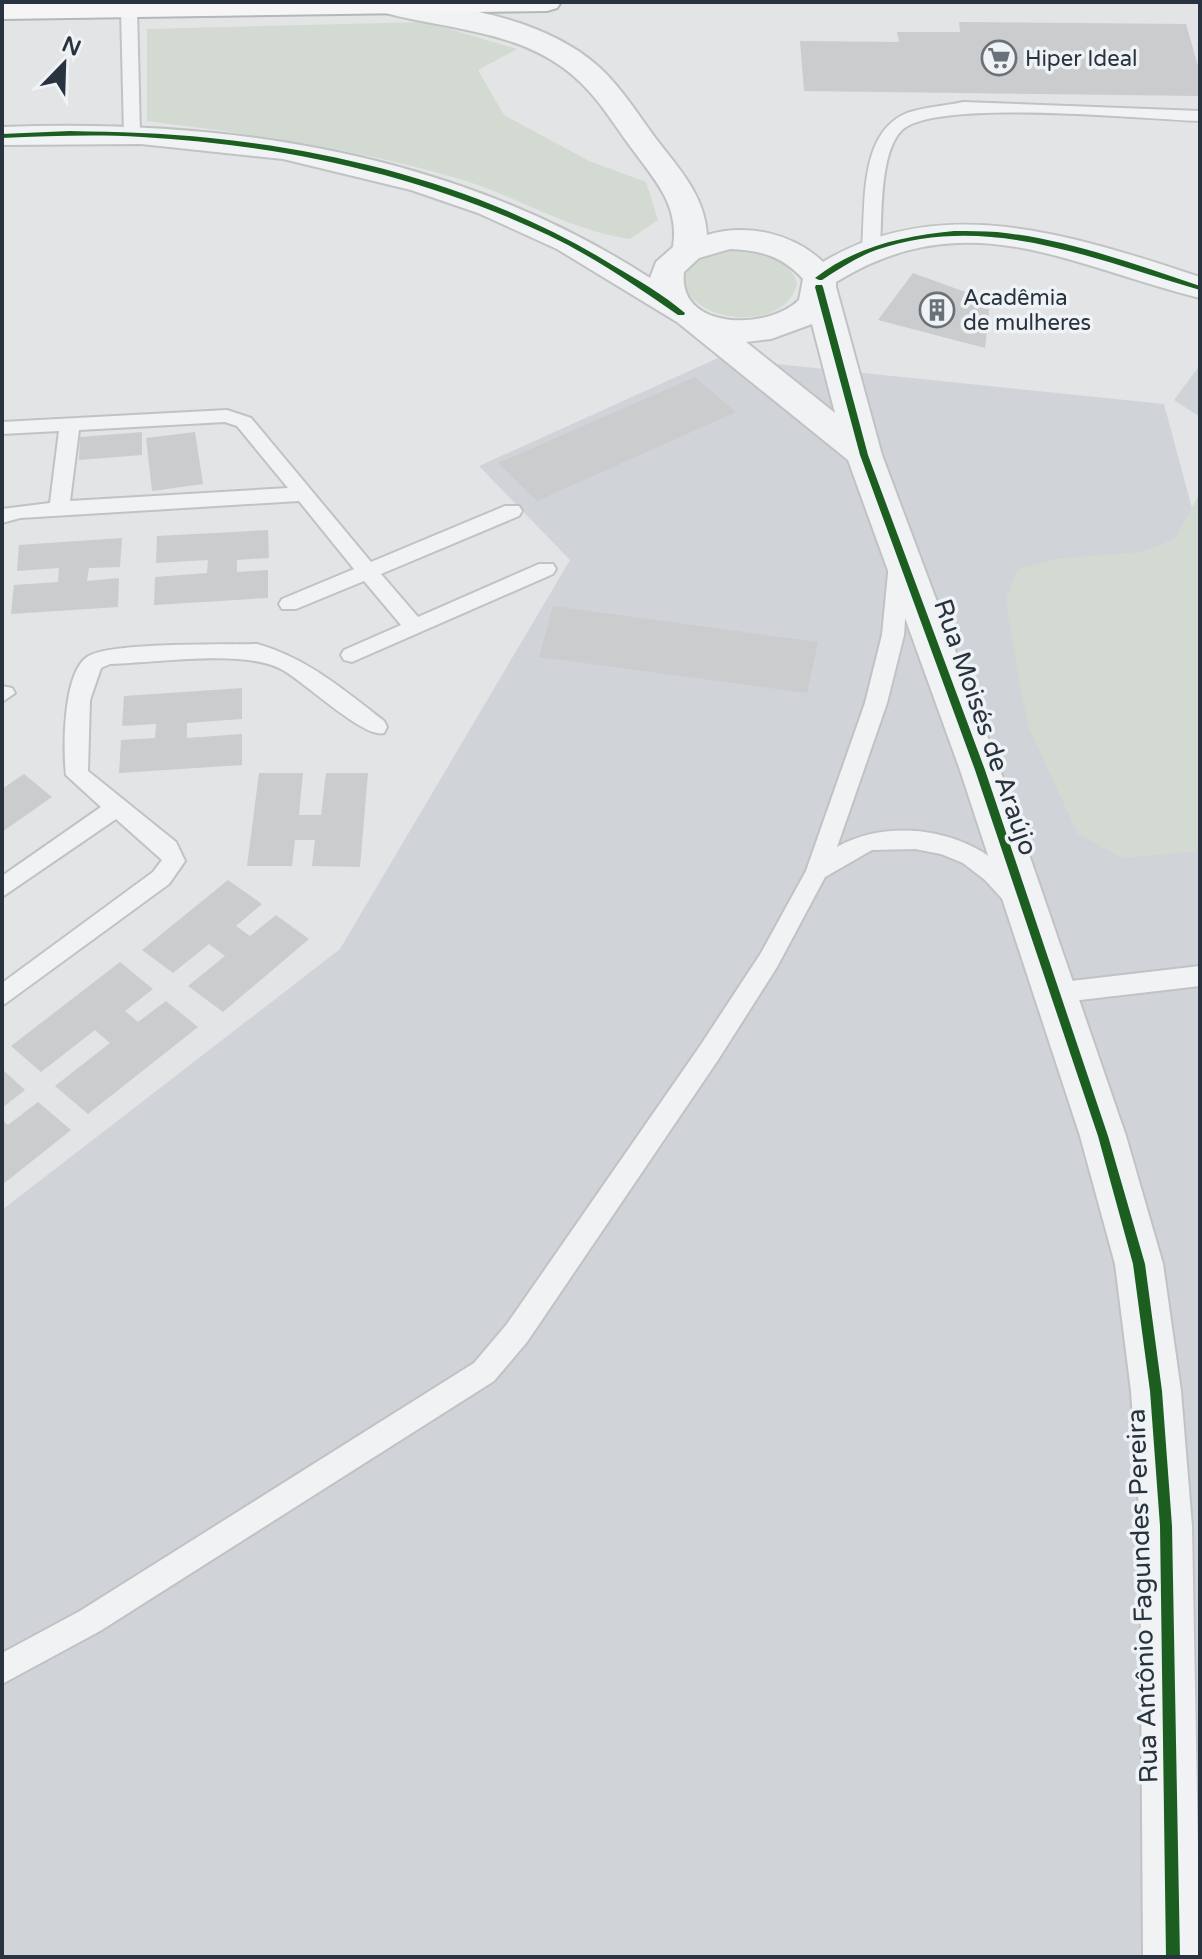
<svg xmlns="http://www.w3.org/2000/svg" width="1202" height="1959" font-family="'Varela Round',sans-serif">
	<rect width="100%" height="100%" fill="#e2e4e6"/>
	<g fill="#d0d4d9">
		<path d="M718,358L1164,404L1200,538V1957H2V1210L340,949L570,560L479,466Z"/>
		<path d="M1200,365V417L1174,400Z"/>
	</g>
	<g fill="#d3dad2">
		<path d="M426,22L517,49L478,70L504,115L589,161L646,182L658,220L630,239C565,229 514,194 453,177C353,148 250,134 147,121V29Z"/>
		<path d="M730,249C757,250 788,254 797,283C787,332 695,326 683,282C689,258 709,253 730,249Z"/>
		<path d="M1200,493V851L1123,858L1078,834L1030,730L1021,693L1006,598L1017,570L1055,559L1142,552L1175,539Z"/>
	</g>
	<g fill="#caccce">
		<path d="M959,22L1186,24L1200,73V96L804,91L800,41L899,42L897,32H960Z"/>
		<path d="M913,273L990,301L985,348L878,320Z"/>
		<path d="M695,377L736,412L537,501L498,463Z"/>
		<path d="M142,432V455L79,460L80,437Z"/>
		<path d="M195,432L203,484L152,491L146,438Z"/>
		<path d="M268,530L269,558L237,560V572L268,570V598L154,605L155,577L207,573L208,560L156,563L157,536Z"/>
		<path d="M122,538L120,567L89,568L87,581L119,578L118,607L11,614L14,585L58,582L59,568L17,571L19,545Z"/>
		<path d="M553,606L818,642L807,693L539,657Z"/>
		<path d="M242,688V719L187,723V738L242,734V765L119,773L121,740L155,738L156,724L122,726L124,696Z"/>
		<path d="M259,773H303L299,815H321L326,773H368L360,867L312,866L315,840H295L292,866H247Z"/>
		<path d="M24,774L52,797L2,832V789Z"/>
		<path d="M228,880L262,904L236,926L250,936L276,915L309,939L223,1012L188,986L225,956L209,944L173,973L142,950Z"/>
		<path d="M120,962L153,989L125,1011L138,1022L166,1001L198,1027L88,1114L55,1086L110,1043L95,1030L41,1072L11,1046Z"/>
		<path d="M2,1069L25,1090L2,1108Z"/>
		<path d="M38,1102L71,1130L2,1185V1120L8,1125Z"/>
	</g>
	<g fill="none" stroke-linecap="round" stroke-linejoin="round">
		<g stroke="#c0c2c4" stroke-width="4">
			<g id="lane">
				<path d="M129,4L137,9L140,135L132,140L124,135L121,9Z"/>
				<path d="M963,102L1200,111V121C1146,119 935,98 902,130C879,152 882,218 880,249L877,253H865L862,249C866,206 858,133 907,113C924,107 945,106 963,102Z"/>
				<path d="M227,410L251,418L371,562L505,506H519L522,511L519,516L381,574L418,617L539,564H553L556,569L553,574L352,662L344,660L341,655L344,650L401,625L364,581L296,609H282L279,604L282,599L354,569L299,501L20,518L2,523V509L50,503L59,431L2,434V422ZM225,422L237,426L288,488L70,501L79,430Z"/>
				<path d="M899,556L909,563L904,635L887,703L837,847C897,813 992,833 1026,897L1022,903H1006L985,880L963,863L941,854L915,849L872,850L825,877L777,967L718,1060L527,1342L494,1381L100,1631L2,1684V1653L80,1611L474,1363L507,1324L700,1046L761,953L806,871L865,703L882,635L889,563Z"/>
				<path d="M257,644C307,658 344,690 384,721L387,727L384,733C364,739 304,681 281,669C243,649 155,663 110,664L101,668L90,700L88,771L176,842L185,861L169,884L2,1006V983L153,872L162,860L116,819L2,897V876L101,807L66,775C63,748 63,674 87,657C107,642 226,645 257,644Z"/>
				<path d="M2,686L12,688L15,693L2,702Z"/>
				<path d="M1200,966V986L1054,1003L1045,1000L1042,993L1045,986L1054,983Z"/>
			</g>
		</g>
		<g stroke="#c0c2c4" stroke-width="4">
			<path id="street" d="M384,2C453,2 546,19 599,67C623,89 640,118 660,144C682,172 705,198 707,235C746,223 793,233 823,262C943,190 1078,237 1200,277V298C1067,265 968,201 836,282V287L882,455L1000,770L1126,1136L1163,1264L1181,1391L1192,1526L1200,1957H1143L1140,1526L1131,1391L1115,1264L1080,1136L960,770L848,460L677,322L557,249L478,213L411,190L283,159L141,144L2,145V127C227,118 458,153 650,278L656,262L673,247C679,207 658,184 636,154C617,130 602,102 579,81C527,31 451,30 385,13L381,7ZM730,249C759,250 783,256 803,279L799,300C767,331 677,330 684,272L699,258ZM812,324L835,413L746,342L771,339Z"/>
		</g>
		<g stroke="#b4b7bb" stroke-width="4">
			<path id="highway" d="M2,2H561L557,8L547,11L2,19Z"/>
		</g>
		<use href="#lane" fill="#f1f2f3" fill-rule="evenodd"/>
		<use href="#street" fill="#f1f2f3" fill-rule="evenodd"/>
		<use href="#highway" fill="#f5f5f6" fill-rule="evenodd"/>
		<g stroke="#eff3f6" stroke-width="5">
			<g id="cycleway">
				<path d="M70,131C117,132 164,133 210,138C350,152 494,191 614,266C638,280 664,295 685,313L684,315H678C636,286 594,257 548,235C421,175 283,145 142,137C95,134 49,136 2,138V134Z"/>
				<path d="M954,231C969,231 983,231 997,232C1067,239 1134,264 1200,286V290C1092,259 989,212 876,250C857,257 839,269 822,280H819L815,278C856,246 904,236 954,231Z"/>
				<path d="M816,285H822L823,287L868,455L985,770L1108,1136L1145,1264L1162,1391L1172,1526L1180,1957H1166L1160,1526L1150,1391L1133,1264L1098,1136L975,770L860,455L815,287Z"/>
			</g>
		</g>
		<use href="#cycleway" fill="#1b5e20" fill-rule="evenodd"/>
	</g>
	<defs>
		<g id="supermarket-ring" transform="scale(1.8)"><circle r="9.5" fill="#eff3f6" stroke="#6a7179" stroke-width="1.5"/><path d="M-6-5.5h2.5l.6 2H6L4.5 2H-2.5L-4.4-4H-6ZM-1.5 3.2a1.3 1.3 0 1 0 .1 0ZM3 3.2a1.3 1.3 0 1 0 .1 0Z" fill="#6a7179"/></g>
		<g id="building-ring" transform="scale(1.8)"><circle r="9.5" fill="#eff3f6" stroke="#6a7179" stroke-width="1.5"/><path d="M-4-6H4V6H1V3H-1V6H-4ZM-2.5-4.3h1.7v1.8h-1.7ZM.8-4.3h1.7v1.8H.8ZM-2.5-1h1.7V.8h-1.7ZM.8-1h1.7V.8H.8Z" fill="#6a7179"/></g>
	</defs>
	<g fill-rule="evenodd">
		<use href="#supermarket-ring" x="999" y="58"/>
		<use href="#building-ring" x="937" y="310"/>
	</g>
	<g text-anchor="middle" stroke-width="7" stroke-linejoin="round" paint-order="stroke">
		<g font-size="22" fill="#29333f" stroke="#eff3f6" text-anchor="start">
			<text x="1025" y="66">Hiper Ideal</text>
			<text x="963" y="305">Acadêmia<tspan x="963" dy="25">de mulheres</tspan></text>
		</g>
		<g font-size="26" fill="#29333f" stroke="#eff3f6">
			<text transform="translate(986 727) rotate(71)" y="9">Rua Moisés de Araújo</text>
			<text transform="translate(1142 1596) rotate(-92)" y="9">Rua Antônio Fagundes Pereira</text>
		</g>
	</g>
	<rect width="1202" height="1959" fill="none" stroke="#29333f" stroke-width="8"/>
	<g transform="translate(64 64) rotate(23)" stroke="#eff3f6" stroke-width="6" paint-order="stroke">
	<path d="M0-6L14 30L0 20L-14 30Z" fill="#29333f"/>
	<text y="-12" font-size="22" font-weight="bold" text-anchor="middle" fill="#29333f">N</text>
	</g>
</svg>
